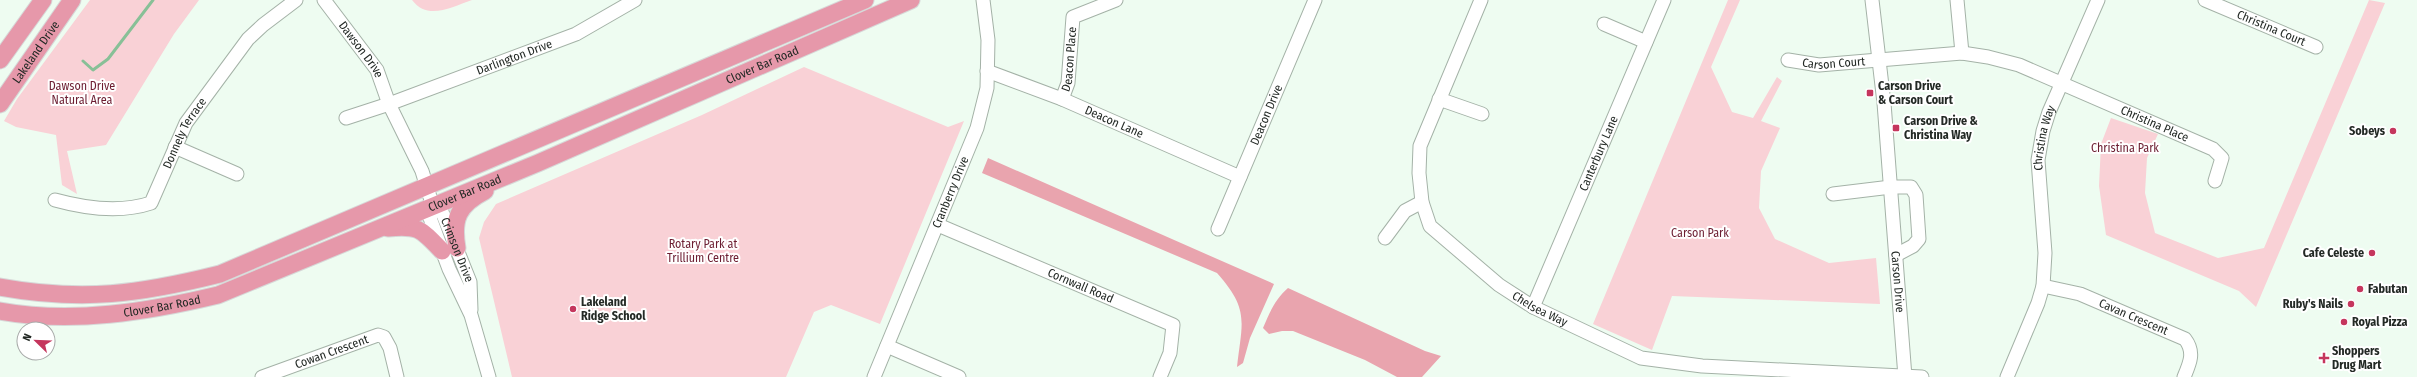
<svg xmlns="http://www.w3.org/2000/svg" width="2417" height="377" font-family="'Fira Sans Condensed',sans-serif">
	<rect width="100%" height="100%" fill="#eefcf1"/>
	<g fill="#f9d1d6">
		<path d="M90,0H199L174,34L106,145L67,151L77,194L62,185L56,135L16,127L4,121L17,99Z"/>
		<path d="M412,0H472C451,7 428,21 412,0Z"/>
		<path d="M1728,0H1740L1711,67L1732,112L1753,118L1777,77L1782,81L1761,121L1780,128L1761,171L1759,208L1775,239L1829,263L1876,258L1880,304L1672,296L1652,350L1593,324Z"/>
		<path d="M2369,0L2385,3L2256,307L2239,291L2106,235L2099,186L2101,144L2111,118L2158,134L2147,158L2145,193L2155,233L2218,258L2264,248Z"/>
		<path d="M804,67L948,127L964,121L880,324L831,305L814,312L786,377H512L479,238L484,222L496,204L702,115Z"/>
	</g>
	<g fill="#e9a4ae">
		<path d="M988,158L1274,284L1250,338L1243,363L1237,367C1242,322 1250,310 1217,273L982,173Z"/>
		<path d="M1288,288L1425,351L1441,356L1422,377H1397L1365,360L1293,331H1282L1269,334L1263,328C1269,314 1275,299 1288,288Z"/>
	</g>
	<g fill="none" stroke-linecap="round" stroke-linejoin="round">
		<path stroke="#88c097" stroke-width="3" d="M83,61L93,70L108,59L153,0"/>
		<g stroke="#a4b2a7" stroke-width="15">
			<g id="minor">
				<path id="s1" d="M324,0L377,70L389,104L422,171L434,210"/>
				<path id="s2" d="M1481,0L1420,146L1419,173L1422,202L1430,226L1499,285L1533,307L1641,358L1702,366L1922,377"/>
				<path id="s3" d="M1872,0L1884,103L1905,377"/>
				<path d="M1957,0L1962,53"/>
				<path id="s4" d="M2205,0L2316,47"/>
				<path d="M1604,24L1646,42"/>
				<path id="s5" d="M1788,60L1819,65L1962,53L1988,57L2019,65L2213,149L2222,158L2215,181"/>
				<path id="s6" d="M987,71L1062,99L1240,177"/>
				<path id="s7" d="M1062,99L1068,83L1073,17L1116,0"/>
				<path d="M1439,99L1482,114"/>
				<path id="s8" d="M346,118L389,104L576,34L635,0"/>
				<path d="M175,147L237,174"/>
				<path d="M1833,194L1891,187H1911L1916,195L1919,239L1913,246L1896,255"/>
				<path id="s9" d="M55,200C84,208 121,213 151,203L186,123L248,39L263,25L296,0"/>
				<path d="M434,210L430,218L449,269L471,315L489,377"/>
				<path id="s10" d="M434,210L442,212L470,282L471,310"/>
				<path id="s11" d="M938,225L1173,325L1170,353L1160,377"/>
				<path id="s12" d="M1218,229L1315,0"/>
				<path d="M1385,238L1405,211L1422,202"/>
				<path id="s13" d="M2043,286L2080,294L2185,339C2195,352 2190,363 2184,377"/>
				<path id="s14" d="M1533,307L1664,0"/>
				<path d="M887,346L959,377"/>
				<path id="s15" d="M262,377L378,335L384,337L390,348L397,377"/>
				<path id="s16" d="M874,377L977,128L987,88L988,40L983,0"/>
				<path id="s17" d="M2007,377L2038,303L2043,286L2045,253L2038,160L2043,131L2049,112L2098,0"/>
			</g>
		</g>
		<g stroke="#d7d8d8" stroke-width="19">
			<g id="major">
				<path d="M0,60L43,0"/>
				<path id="s18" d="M0,104L72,0"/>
				<path d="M388,228C419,225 421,229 442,251"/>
				<path d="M457,248C452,219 458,205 485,191"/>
				<path d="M0,287C83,302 140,294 220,274L865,0"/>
				<path id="s19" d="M0,311C72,324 147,312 218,295L538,163L911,0"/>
			</g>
		</g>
		<use href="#minor" stroke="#fff" stroke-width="13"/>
		<use href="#major" stroke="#e698aa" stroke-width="17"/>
	</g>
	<g fill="#c5365d" stroke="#fff" stroke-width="1.5">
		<rect x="1866" y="89" width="8" height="8" rx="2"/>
		<rect x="1892" y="124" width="8" height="8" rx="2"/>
		<circle cx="2393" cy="131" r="4"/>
		<circle cx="2372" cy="253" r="4"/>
		<circle cx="2360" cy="289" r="4"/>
		<circle cx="2351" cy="304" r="4"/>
		<circle cx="573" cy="309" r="4"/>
		<circle cx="2344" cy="322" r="4"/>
		<path d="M2322 352h4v4h4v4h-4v4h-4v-4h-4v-4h4z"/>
	</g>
	<g text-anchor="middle" stroke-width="4" stroke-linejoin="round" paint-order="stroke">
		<g font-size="12" fill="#232925" stroke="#fff">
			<text dy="4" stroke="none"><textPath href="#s4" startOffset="72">Christina Court</textPath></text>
			<text dy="4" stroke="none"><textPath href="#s1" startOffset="62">Dawson Drive</textPath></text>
			<text dy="4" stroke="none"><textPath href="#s18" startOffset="63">Lakeland Drive</textPath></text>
			<text dy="4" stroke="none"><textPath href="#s8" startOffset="179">Darlington Drive</textPath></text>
			<text dy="4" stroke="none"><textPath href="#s7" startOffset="41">Deacon Place</textPath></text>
			<text dy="4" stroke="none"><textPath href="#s5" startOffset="46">Carson Court</textPath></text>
			<text dy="4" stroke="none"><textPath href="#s19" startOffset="811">Clover Bar Road</textPath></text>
			<text dy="4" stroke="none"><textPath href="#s12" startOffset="124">Deacon Drive</textPath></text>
			<text dy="4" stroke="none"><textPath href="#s6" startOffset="137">Deacon Lane</textPath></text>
			<text dy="4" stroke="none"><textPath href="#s5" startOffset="381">Christina Place</textPath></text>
			<text dy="4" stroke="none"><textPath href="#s9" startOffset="175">Donnely Terrace</textPath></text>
			<text dy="4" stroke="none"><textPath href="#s17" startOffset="247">Christina Way</textPath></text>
			<text dy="4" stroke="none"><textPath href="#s14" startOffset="167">Canterbury Lane</textPath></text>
			<text dy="4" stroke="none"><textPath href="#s19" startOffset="487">Clover Bar Road</textPath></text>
			<text dy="4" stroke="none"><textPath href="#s16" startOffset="200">Cranberry Drive</textPath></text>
			<text dy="4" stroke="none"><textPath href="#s10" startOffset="49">Crimson Drive</textPath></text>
			<text dy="4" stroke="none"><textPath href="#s3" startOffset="283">Carson Drive</textPath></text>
			<text dy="4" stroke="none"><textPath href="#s11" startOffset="155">Cornwall Road</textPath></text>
			<text dy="4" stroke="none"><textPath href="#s19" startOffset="163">Clover Bar Road</textPath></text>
			<text dy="4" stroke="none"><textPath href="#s2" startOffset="378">Chelsea Way</textPath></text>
			<text dy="4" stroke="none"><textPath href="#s13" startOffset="96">Cavan Crescent</textPath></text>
			<text dy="4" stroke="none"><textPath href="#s15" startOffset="74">Cowan Crescent</textPath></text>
		</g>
		<g font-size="12" fill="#6c1d31" stroke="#fff">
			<text x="82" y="90">Dawson Drive<tspan x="82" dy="14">Natural Area</tspan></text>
			<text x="2125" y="152">Christina Park</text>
			<text x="1700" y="237">Carson Park</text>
			<text x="703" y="248">Rotary Park at<tspan x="703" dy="14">Trillium Centre</tspan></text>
		</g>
		<g font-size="12" font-weight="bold" fill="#232925" stroke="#fff" text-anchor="start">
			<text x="1878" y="90">Carson Drive<tspan x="1878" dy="14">&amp; Carson Court</tspan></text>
			<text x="1904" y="125">Carson Drive &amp;<tspan x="1904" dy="14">Christina Way</tspan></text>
			<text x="2385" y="135" text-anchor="end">Sobeys</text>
			<text x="2364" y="257" text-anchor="end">Cafe Celeste</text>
			<text x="2368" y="293">Fabutan</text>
			<text x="581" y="306">Lakeland<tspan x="581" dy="14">Ridge School</tspan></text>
			<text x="2343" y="308" text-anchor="end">Ruby's Nails</text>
			<text x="2352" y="326">Royal Pizza</text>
			<text x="2332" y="355">Shoppers<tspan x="2332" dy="14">Drug Mart</tspan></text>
		</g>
	</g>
	<g transform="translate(36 341) rotate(293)"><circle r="19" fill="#ffffff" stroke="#a7a9a8"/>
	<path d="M0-3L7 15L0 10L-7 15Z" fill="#c5365d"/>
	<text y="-6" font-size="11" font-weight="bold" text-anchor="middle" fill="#232925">N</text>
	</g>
</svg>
